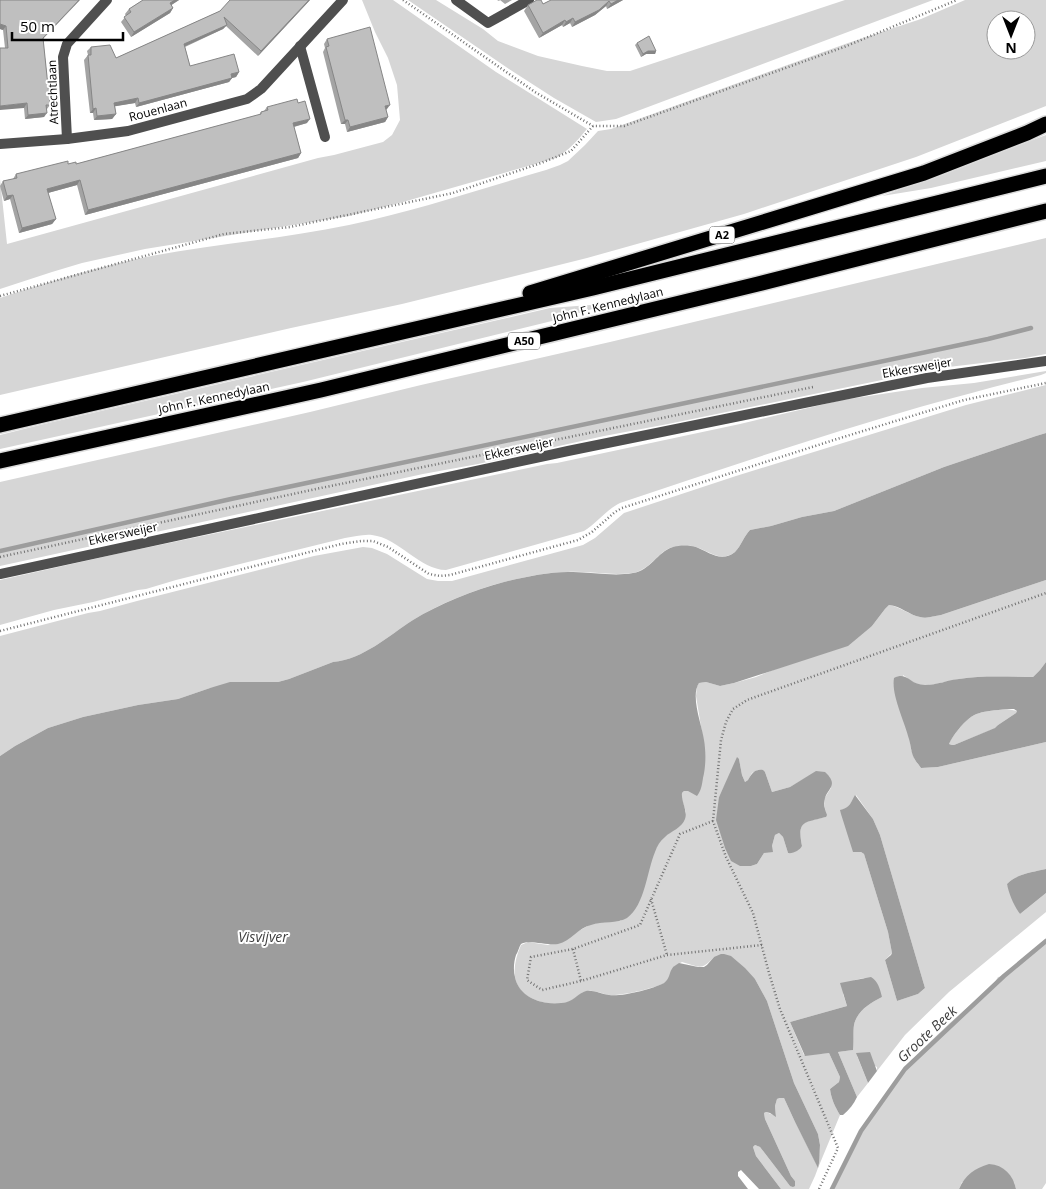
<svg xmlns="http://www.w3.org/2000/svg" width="1046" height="1189" font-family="'Open Sans',sans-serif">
	<rect width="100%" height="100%" fill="#fff"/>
	<g fill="#d6d6d6" fill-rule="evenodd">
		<path d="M362,0H393L496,72L587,129C578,140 568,151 556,158L403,202L349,216L145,249L82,263L52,272L0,289V179L7,244L318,158L334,155L383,142L392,135L400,120L397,85L388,58L375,32Z"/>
		<path d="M408,0H436L483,29L498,41L538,56L582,66L607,71H630L845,0H933L616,119L596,122L554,98L509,69Z"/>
		<path d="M965,0H1046V106L916,157L744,214L587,258L402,304L291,328L0,395V298C48,282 96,267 146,257C213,244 282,239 349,225C415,211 481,189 546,170L560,165L568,161L585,145L598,131L611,129L848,43L921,19ZM996,20H1026V50H996Z"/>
		<path d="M1046,135V161L931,188L882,196Z"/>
		<path d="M1046,238V354L1025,358L940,368L668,424L604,436L478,464L423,474L0,566V482L310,412L421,385L610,342Z"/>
		<path d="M604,304L602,306L556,320L303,382L0,449V435L44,424L550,308Z"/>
		<path d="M1046,371V373L1041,375C1001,385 960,396 920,407C819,436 719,470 620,503C606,510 597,523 584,531L446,570C420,570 399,538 372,535C363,534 354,537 345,538L176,580L146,589L138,590L93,602L54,610L0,625V580L121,553L547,464L557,463L740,424L842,400L922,388L974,383Z"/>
		<path d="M1046,385V433L1036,436L944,467L834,511L802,517L771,526L750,530C744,536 741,546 735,552C721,563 709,551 696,547C690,545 679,546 673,547C659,550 650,571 632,573C611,576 589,571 568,572C546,572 525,577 504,582C475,589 439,604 413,620C388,636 364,659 333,662L289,679L278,682L210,688L178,699L138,705L83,717L48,728L15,746L0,756V636L88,613L100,611L137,601L314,556L363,547L372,548L387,554L427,579L438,581H452L583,545L595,538L624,513L736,476L966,405Z"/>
		<path d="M1046,580V662L1040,670L1033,677C1008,677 983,675 959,679C946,681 933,686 920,685C914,684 909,679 903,675L911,749L915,760L921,768L938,767L1046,742V869C1033,872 1016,874 1007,884L1020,914L1046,893V912L949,992L905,1035L877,1071V1067L857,1056L868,1083L857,1097L838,1052L853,1050C854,1043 853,1031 854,1025C857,1011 870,1003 882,997L864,978L855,980L843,994L847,1006L790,1022L804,1055L829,1053L840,1077L839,1082L830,1089C831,1098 835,1107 840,1115L818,1168L815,1176L809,1189H781L756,1156L753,1147L755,1145L760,1147L790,1186L795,1181L791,1176L765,1119L764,1113L766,1112L776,1116L775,1106L777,1099L778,1098H784L795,1122L818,1167L820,1145L818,1134L794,1083L767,1001L755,979L714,957C701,971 700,967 682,962L672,968C671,973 670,979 666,982C657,988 621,996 610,995C603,995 596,990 588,991C580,992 575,1000 568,1002C560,1005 550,1004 542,1002C511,994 510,970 521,945L528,942L548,945L577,932L591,924L603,922L621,921L658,844L665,836L681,825L686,812L681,797L682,793L684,791H688L705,751L696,696L697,686L699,683L706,682L720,686L734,683L756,677L778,668L872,626L885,609L889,605C901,607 909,615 920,617C927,619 934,616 941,615ZM739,759L742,775L745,782L748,780L752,773L758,770L765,772L772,792L790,787L816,772L831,788L824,799L826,817C804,822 797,820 802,846L788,853L783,837L779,833L775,835L772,846L764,853L757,864L751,866H740L719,797L727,781ZM856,795L873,819L880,835L925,988L918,994L897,1001L885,960L892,953L888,932L864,854L861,852L841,810C850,808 851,802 856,795Z"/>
		<path d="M1007,709L1017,711L1016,713L998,725L996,728L954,745H952L949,744C951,738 954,735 958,730C974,710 982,712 1007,709Z"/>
		<path d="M1046,941V1183L1042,1189H1016L1014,1182H962L959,1189H832C852,1147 875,1104 905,1069C930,1039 961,1013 991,987L995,982L998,977L1004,976Z"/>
	</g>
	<g fill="#9d9d9d" fill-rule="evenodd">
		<path d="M1046,433V580L941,615C934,616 927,619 920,617C909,615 901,606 889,605L885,609L872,626L848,646L734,683L720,686L706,682L699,683C690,696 702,725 704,740C706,752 706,766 703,778C702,785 701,791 697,796L688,791H684L682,793C681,802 688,811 685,819C682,828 671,831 665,837C660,841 657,846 655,852C647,871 645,905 627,918C618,924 602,921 591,925C578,928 571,941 558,944C549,946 527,939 521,944C519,947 518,952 516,955C514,961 513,970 515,977C519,999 547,1007 567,1002C574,1000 579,993 586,991C594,990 601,994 609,995C621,997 653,989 664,983C670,979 669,972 673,967C675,966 677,964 679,963L698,967H704L707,965L714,957L721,954H724L731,956L745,968L755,979L767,1001L794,1083L818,1134L820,1145L819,1163L818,1168L795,1122L784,1098H779L777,1099L775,1106L776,1117L770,1113L766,1112L764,1113L765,1119L791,1176L795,1181V1186L793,1187L790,1186L760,1147L755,1145L753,1147L756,1156L781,1189H759L741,1170L738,1172V1176L748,1189H0V756L15,746L48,728L83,717L138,705L178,699L210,688L230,682H278L289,679L333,662C364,659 388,636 413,620C439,604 474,590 504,582C525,577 547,572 568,572C589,571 611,577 633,573C650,571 657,552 673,547C680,545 689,545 696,547C709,552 721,563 735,552C741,546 744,536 750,530L771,526L802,517L834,511L944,467L1036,436Z"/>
		<path d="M1046,662V742L938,767L921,768C919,765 916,762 914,758C911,752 911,746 909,739C905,722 891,695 894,678C908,671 909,685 925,685C937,685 948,680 959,679C984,675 1008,677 1033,677L1040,670ZM1007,709H1014L1017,711L1016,713L998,725L995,728L954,745H952L949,744C951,739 954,735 958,730C974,710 982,712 1007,709Z"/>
		<path d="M737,757L739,759L742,775L745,782L748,780C752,773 755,769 763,770L765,772L772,792L790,787L816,771L825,772C839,785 828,788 825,798C823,804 825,810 827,815L826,817C804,823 797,820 802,846C800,850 793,854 788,853L783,837L779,833L775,835L772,846L773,852L764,853L757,864L751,866H740L731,861L725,848L716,820L719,797Z"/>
		<path d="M855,795L873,819L880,835L925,988L918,994L897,1001L885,960L891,955L892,953L888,932L864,854L861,852H853L841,814L840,810C850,808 851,802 855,795Z"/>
		<path d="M1046,869V893L1020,914C1014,906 1009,894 1007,884C1016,874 1033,872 1046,869Z"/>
		<path d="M871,977C878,981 880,989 882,997C870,1003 857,1011 854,1025C853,1031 854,1043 853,1050L838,1052L857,1097C854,1104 849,1110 843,1115H840C835,1107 831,1098 830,1089L839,1082L840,1077L829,1053L805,1056L790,1022L847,1006L840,983Z"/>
		<path d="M870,1052L877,1071L868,1083L856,1053Z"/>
		<path d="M989,1164C1004,1165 1013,1175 1016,1189H959C965,1175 975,1168 989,1164Z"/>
	</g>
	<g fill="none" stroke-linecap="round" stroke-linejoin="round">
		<g stroke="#9d9d9d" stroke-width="4.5">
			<path d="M0,551L231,499L988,339L1031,328"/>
			<path d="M832,1189L861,1131L905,1069L1004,976L1046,941"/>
		</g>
		<g stroke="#dbdbdb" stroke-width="18">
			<g id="motorway">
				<path d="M530,293L924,173L1027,133L1046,124"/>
				<path d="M0,425L593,288L1046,176"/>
				<path d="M0,461L321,390L758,284L1046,211"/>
			</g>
		</g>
		<g stroke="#717171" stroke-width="2.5" stroke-dasharray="1 2.5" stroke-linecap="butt">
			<path d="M403,0L535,92L593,126H624L844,47L957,0"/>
			<path d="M0,296L224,234L290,227L453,193L541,163L571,151L593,126"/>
			<path d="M0,557L316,489L813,387"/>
			<path d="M0,631L282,559L341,544L361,541H373L388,547L429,574L440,576L450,575L578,540L592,532L615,512L622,508L837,439L964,400L1046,383"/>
			<path d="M713,821L680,834L640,925L573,949L531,957L527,980L542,990L581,981L667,955L762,945"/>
			<path d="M651,899L667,955"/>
			<path d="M573,949L581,981"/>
			<path d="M819,1189L838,1148L780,1009L769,973L753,913L726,857L713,821L721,740L726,722L733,709L747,700L1046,593"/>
		</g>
		<g stroke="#4f4f4f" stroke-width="10">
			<path d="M456,0L488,23L529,0"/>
			<path d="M300,46L325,137"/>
			<path d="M67,139L63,57L67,44L107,0"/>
			<path d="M0,144L67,139L128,131L247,99L261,89L343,0"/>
			<path d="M0,574L568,451L927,378L1046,361"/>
		</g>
		<use href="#motorway" stroke="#000" stroke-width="15"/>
	</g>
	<g fill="#a4a4a4">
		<path d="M0,0L43,39L50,105L47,109L44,117L25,119L24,108L5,48L3,30L0,29Z"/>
		<path d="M143,0H179L171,5L173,8L170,13L131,37L121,22L126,16L125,14L129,9Z"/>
		<path d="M310,0L258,56L226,26L223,29L185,47L190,66L239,72L236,77L232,78L229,82L136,107L135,103L115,106L116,114L112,119L94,120L93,113H90L84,60L88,55L87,51L91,47L116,58L220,11Z"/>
		<path d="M497,0H512L505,4L500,0L499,1Z"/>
		<path d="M551,0H623L607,9L606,6L595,15L572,27L570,23L563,27L562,25L539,38L524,11L528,5L543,4Z"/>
		<path d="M327,39L387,109L386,110L388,117L385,122L347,132L345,124H341L323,52L325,48L324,44Z"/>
		<path d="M637,43L656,51L655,54H646L641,57L635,45Z"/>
		<path d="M267,107L307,123L294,127L301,153L298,158L85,215L77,185L48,193L56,219L52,224L19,233L10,199L4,201L0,186L3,181L13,179L16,174L68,164H76L259,115L261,112L264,111Z"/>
	</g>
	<g fill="#868686">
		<path d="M79,0H80L40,42L43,38Z"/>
		<path d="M175,0H179L167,8L170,3Z"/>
		<path d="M309,0H310L258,56L261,51Z"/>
		<path d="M618,0H623L607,9L611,4Z"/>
		<path d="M609,1L606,6L595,15L572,27L575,22Z"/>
		<path d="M173,8L170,13L131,37L134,32Z"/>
		<path d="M573,18L570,23L563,27L566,22Z"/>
		<path d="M565,20L562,25L539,38L543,33Z"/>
		<path d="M0,24L6,26L3,30L0,29Z"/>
		<path d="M227,25L223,29L181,48L184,44Z"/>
		<path d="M648,51H656L655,54H646L641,57L643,54Z"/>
		<path d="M239,72L236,77L232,78L229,82L136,107L139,103Z"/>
		<path d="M138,98L135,103L111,107L114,103Z"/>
		<path d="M27,103L24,108L0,110V106Z"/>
		<path d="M390,105L387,109L382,111L385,106Z"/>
		<path d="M96,108L93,113H90L93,109Z"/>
		<path d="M47,113L44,117L25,119L28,115Z"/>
		<path d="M116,114L112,119L94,120L97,116Z"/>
		<path d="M388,117L385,122L347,132L350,127Z"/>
		<path d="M310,119L307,123L289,128L293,123Z"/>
		<path d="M345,120H348L345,124H341Z"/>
		<path d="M301,153L298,158L85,215L88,210Z"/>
		<path d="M80,180L77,185L44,194L47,189Z"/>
		<path d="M13,195L10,199L4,201L7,196Z"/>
		<path d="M56,219L52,224L19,233L22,228Z"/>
	</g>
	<g fill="#bfbfbf" stroke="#868686">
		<path d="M0,0H79L43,38L50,105H46L47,113L28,115L27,103L0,106V48H8L6,26L0,24Z"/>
		<path d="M143,0H175L170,3L173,8L134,32L124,17L131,12L129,9Z"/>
		<path d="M230,0H309L261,51L224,17L227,25L184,44L190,66L234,54L239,72L231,74L232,78L139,103L138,98L114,103L116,114L97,116L96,108L93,109L88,55H91V47L110,45L116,58L220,11Z"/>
		<path d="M537,0H541L543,4L551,0H618L611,4L609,1L599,10L575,22L573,18L566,22L565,20L543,33L528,5Z"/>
		<path d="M370,27L390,105L385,106L388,117L350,127L348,120H345L326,47L329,46L327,39Z"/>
		<path d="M649,36L656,51H648L643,54L637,43Z"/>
		<path d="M297,99L298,103L305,101L310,119L293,123L301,153L88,210L80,180L47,189L56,219L22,228L13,195L7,196L3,181L17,178L16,174L68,161V164L76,162V164L261,114V112L268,110L267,107Z"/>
	</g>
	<g text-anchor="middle" stroke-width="4" stroke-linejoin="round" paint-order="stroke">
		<g fill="#fff" stroke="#4c4c4c" stroke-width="1">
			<rect x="709.5" y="226.5" width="25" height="17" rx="4"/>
			<rect x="508" y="332.5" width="32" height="17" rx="4"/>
		</g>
		<g font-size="11" font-weight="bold" fill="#000">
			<text x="722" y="239">A2</text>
			<text x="524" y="345">A50</text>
		</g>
		<g font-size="12" fill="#000" stroke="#fff">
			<text transform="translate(53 92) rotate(-92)" y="4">Atrechtlaan</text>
			<text transform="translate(158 110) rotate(-15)" y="4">Rouenlaan</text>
			<text transform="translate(608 305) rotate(-14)" y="4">John F. Kennedylaan</text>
			<text transform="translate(917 368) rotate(-10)" y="4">Ekkersweijer</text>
			<text transform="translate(214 398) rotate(-12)" y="4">John F. Kennedylaan</text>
			<text transform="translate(519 449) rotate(-12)" y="4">Ekkersweijer</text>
			<text transform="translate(123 534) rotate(-12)" y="4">Ekkersweijer</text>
		</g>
		<g font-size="14" font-style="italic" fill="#3e3e3e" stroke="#fff">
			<text x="263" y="942">Visvijver</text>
			<text transform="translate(927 1034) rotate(-43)" y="5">Groote Beek</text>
		</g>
	</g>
	<g transform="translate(1011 35) rotate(180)"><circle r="24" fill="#ffffff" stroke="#999999"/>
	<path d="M0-4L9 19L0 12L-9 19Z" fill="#000000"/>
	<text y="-8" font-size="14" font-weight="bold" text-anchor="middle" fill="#000000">N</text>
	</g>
	<path d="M12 32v8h111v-8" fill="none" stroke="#000000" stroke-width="2.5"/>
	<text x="20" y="32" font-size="15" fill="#000000" stroke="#ffffff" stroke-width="4" paint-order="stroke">50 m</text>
</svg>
